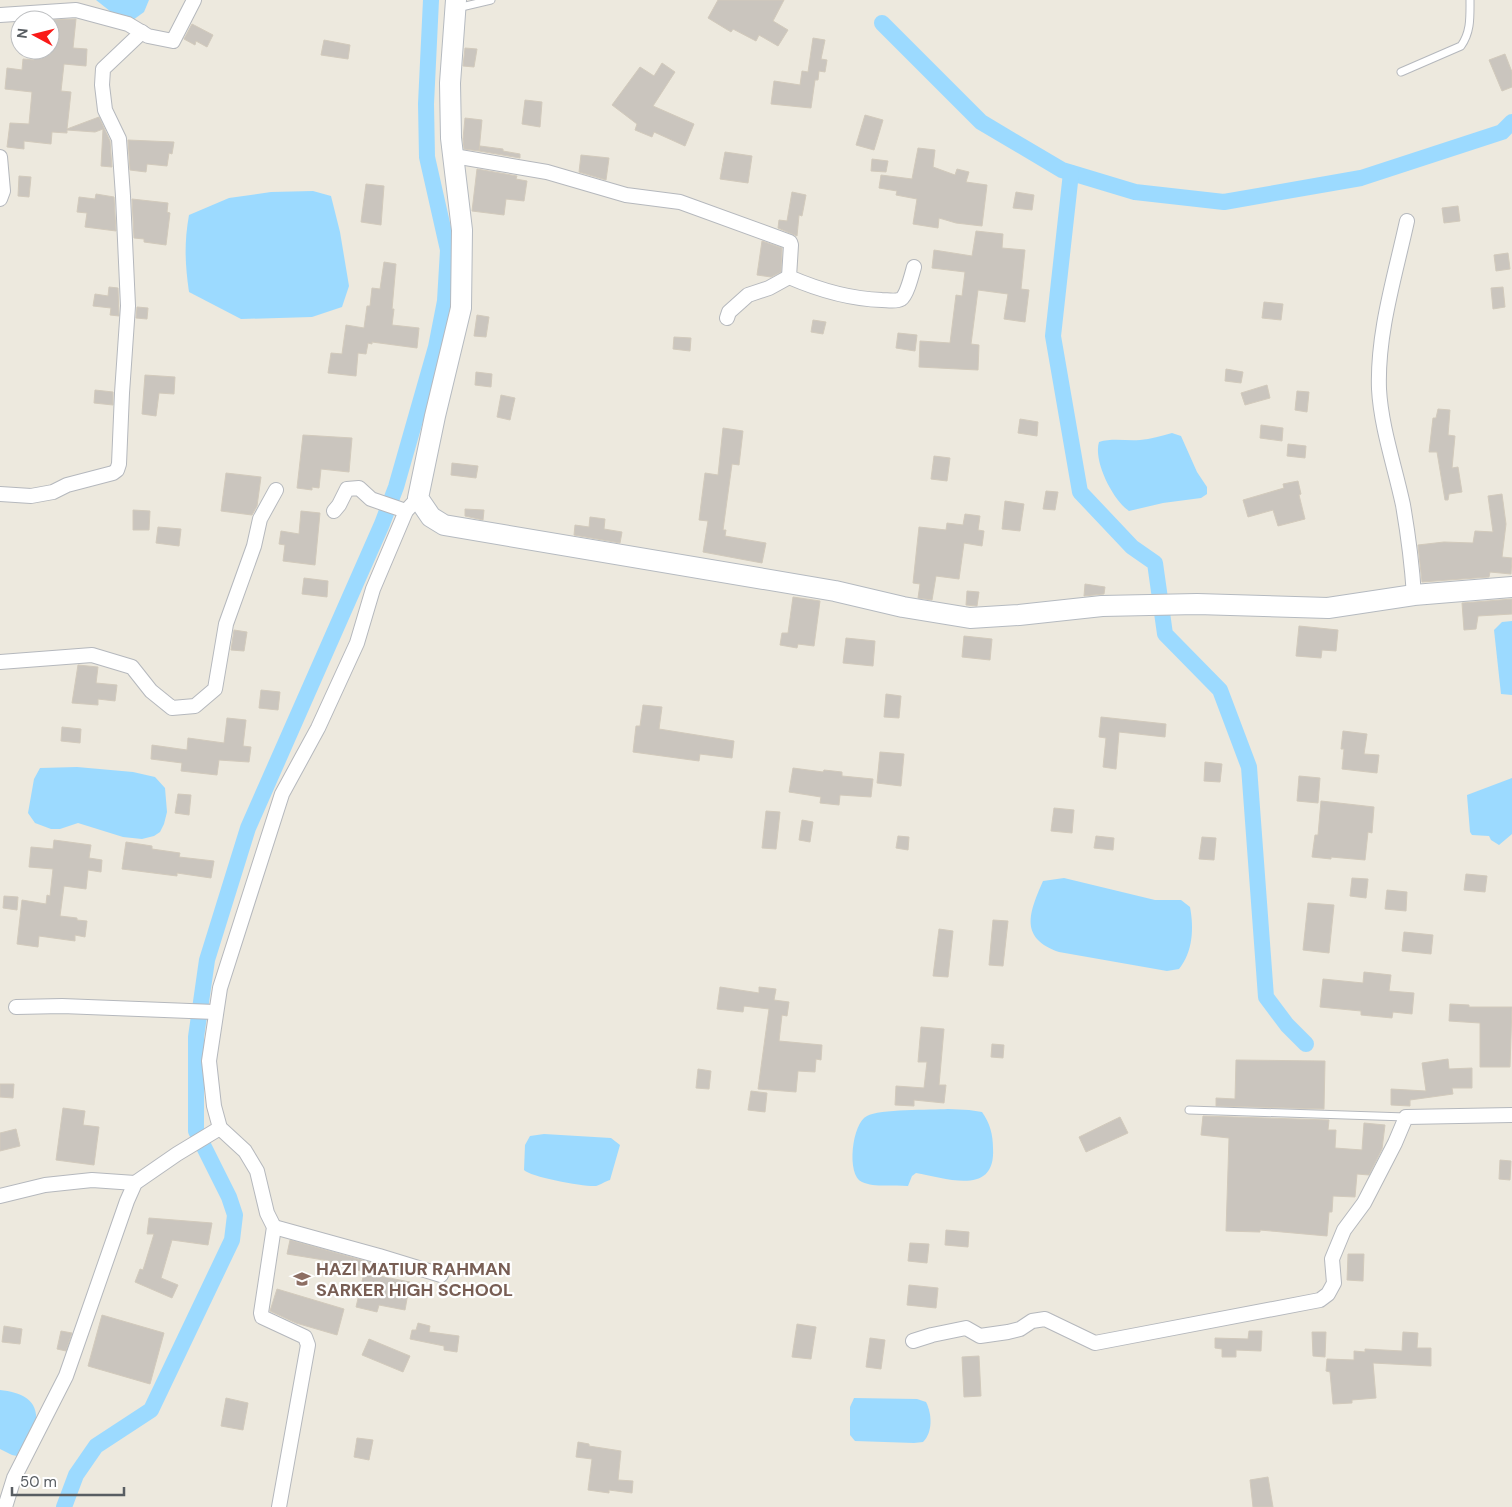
<svg xmlns="http://www.w3.org/2000/svg" width="1512" height="1507" font-family="'DM Sans',sans-serif">
	<rect width="100%" height="100%" fill="#ede9de"/>
	<g fill="#9cdaff">
		<path d="M96,0H149L144,12L133,20L120,19Z"/>
		<path d="M313,191L331,196L340,232L349,286L342,307L312,317L241,319L189,292C185,264 184,243 189,215L229,198L271,192Z"/>
		<path d="M1172,433L1181,436L1197,472L1207,487V494L1201,498L1163,503L1129,511C1113,500 1093,461 1099,442C1112,438 1126,441 1140,440C1151,439 1161,436 1172,433Z"/>
		<path d="M1512,621V695L1501,694L1494,630L1502,622Z"/>
		<path d="M77,767L133,772L155,777L165,788L167,812L164,824L160,832L154,836L142,839L123,837L78,823L60,829H51L35,823L28,813L34,779L40,768Z"/>
		<path d="M1512,778V834L1499,845L1491,840L1489,836L1472,835L1470,832L1467,795Z"/>
		<path d="M1064,878L1155,900H1181L1190,907C1194,928 1193,952 1179,969L1167,971L1059,952C1019,938 1029,913 1043,881Z"/>
		<path d="M948,1109L969,1110L982,1112C990,1123 993,1135 993,1148C996,1197 946,1178 916,1173L912,1176L908,1186C894,1184 875,1188 862,1182C846,1175 852,1123 867,1116C879,1109 931,1110 948,1109Z"/>
		<path d="M544,1134L611,1138L620,1145L610,1180C606,1181 600,1185 596,1186C585,1187 530,1177 524,1170L525,1145L530,1136Z"/>
		<path d="M0,1390C20,1392 39,1399 36,1423C35,1433 26,1448 22,1457L12,1455L0,1449Z"/>
		<path d="M854,1398L917,1399L926,1402C932,1414 933,1432 923,1442L914,1443L855,1441L850,1435V1407Z"/>
	</g>
	<g fill="none" stroke-linecap="round" stroke-linejoin="round">
		<g stroke="#9cdaff" stroke-width="16">
			<path d="M882,23L981,122L1062,170L1135,192L1224,202L1361,178L1502,132L1512,122"/>
			<path d="M1071,173L1053,336L1080,492L1132,547L1155,563L1165,634L1220,690L1249,767L1266,997L1287,1025L1306,1044"/>
			<path d="M64,1507L76,1475L96,1446L151,1410L232,1240L235,1215L229,1197L196,1131V1037L207,960L248,828L382,524L396,487L436,347L445,301L448,250L427,157L426,104L431,0"/>
		</g>
	</g>
	<g fill="#cac5be" stroke="#d2cabc">
		<path d="M718,0H784L773,21L788,30L778,46L759,35L756,41L733,29L731,32L708,18Z"/>
		<path d="M76,19L73,48L87,49L86,66L64,64L61,91L71,92L67,129L99,117L110,141L112,167L101,166L103,129L95,132L67,130V133L52,132L51,144L24,141V149L7,147L10,123L29,124L32,92L5,89L7,68L22,70L23,59L34,60L35,50H50V20Z"/>
		<path d="M192,24L213,35L207,47L196,41L195,45L184,39Z"/>
		<path d="M813,38L825,40L821,59L827,60L825,72L819,71L818,80H815L811,108L771,104L774,81L800,85L802,71L808,72Z"/>
		<path d="M324,40L350,45L348,59L321,55Z"/>
		<path d="M465,48L477,49L474,67L463,66Z"/>
		<path d="M1505,54L1512,72V87L1502,91L1489,60Z"/>
		<path d="M662,63L675,72L653,106L694,124L685,146L654,132L652,137L635,130L637,124L612,105L640,67L654,76Z"/>
		<path d="M525,100L542,102L540,127L522,124Z"/>
		<path d="M865,115L883,120L874,150L856,145Z"/>
		<path d="M465,118L482,120L479,151L464,149L463,139Z"/>
		<path d="M128,140L174,142L172,154L169,153L167,166L147,164L146,172L130,170Z"/>
		<path d="M480,146L503,149V151L520,154V158L479,151Z"/>
		<path d="M918,148L935,150L933,167L955,175L957,169L969,172L966,182L987,185L982,226L956,223L939,218L938,228L913,224L917,199L896,195L897,191L879,188L881,175L912,179Z"/>
		<path d="M725,152L752,156L748,183L720,179Z"/>
		<path d="M581,155L609,158L606,180L579,172Z"/>
		<path d="M872,159L888,161L886,172L871,171Z"/>
		<path d="M477,169L517,176L516,179L527,181L524,201L506,199L504,215L472,211Z"/>
		<path d="M19,176L31,177L29,197L18,196Z"/>
		<path d="M366,184L384,186L381,225L361,222Z"/>
		<path d="M792,192L806,195L802,216L799,215L797,236L778,228L779,220L787,221Z"/>
		<path d="M1016,192L1034,195L1032,210L1013,208Z"/>
		<path d="M96,194L114,197L116,231L85,227L87,213L77,212L79,197L95,199Z"/>
		<path d="M132,199L168,203L167,212L170,213L166,245L144,242V239L134,238Z"/>
		<path d="M1458,206L1460,221L1444,223L1442,208Z"/>
		<path d="M976,231L1003,234L1002,248L1025,250L1021,289L1029,290L1025,322L1004,319L1008,294L978,290L971,344L979,345L978,370L919,367L920,341L950,343L956,295L962,296L965,272L932,268L934,250L972,256Z"/>
		<path d="M762,241L782,248L781,272L771,277L757,275Z"/>
		<path d="M1508,253L1510,269L1496,271L1494,255Z"/>
		<path d="M384,262L396,264L392,309H394L392,325L419,328L417,348L372,342V344L368,343L366,354L358,353L356,376L328,373L331,353L342,354L346,325L364,328L367,306H370L372,288L380,289Z"/>
		<path d="M109,287L118,288L119,316L110,315L111,308L93,306L95,294L108,296Z"/>
		<path d="M1503,287L1505,307L1493,309L1491,288Z"/>
		<path d="M1264,302L1283,304L1281,320L1262,318Z"/>
		<path d="M137,307L148,308L147,319L136,318Z"/>
		<path d="M477,315L489,317L486,337L474,336Z"/>
		<path d="M813,320L826,322L823,334L811,332Z"/>
		<path d="M898,333L917,335L915,351L896,348Z"/>
		<path d="M674,337L691,338L690,351L673,349Z"/>
		<path d="M1226,369L1243,372L1241,383L1225,381Z"/>
		<path d="M476,372L492,374L491,387L475,385Z"/>
		<path d="M145,375L175,377L174,394L159,393L156,416L142,414Z"/>
		<path d="M1267,385L1270,398L1245,405L1241,393Z"/>
		<path d="M95,390L113,392V405L94,403Z"/>
		<path d="M1297,391L1309,392L1307,412L1295,410Z"/>
		<path d="M501,395L515,398L510,420L497,417Z"/>
		<path d="M1438,409L1450,410L1448,435L1455,436L1452,468L1458,467L1462,492L1449,494L1448,500H1445L1437,452H1429L1433,418H1436Z"/>
		<path d="M1020,419L1038,422L1037,436L1018,433Z"/>
		<path d="M1261,425L1283,428L1282,441L1260,438Z"/>
		<path d="M723,428L743,431L739,465L732,464L723,530H726L725,536L766,543L762,563L703,552L708,521L699,520L705,473L718,475Z"/>
		<path d="M303,435L352,438L349,472L321,469L319,488L312,487V490L297,488Z"/>
		<path d="M1288,444L1306,446L1305,458L1287,456Z"/>
		<path d="M934,456L950,458L947,481L931,479Z"/>
		<path d="M452,463L478,466L476,478L451,475Z"/>
		<path d="M226,473L261,477L257,506L252,515L221,511Z"/>
		<path d="M1298,481L1301,494L1299,495L1305,519L1278,526L1273,510L1248,517L1243,500L1284,488L1283,484Z"/>
		<path d="M1046,491L1058,492L1055,510L1043,509Z"/>
		<path d="M1502,494L1506,524L1502,557L1512,558L1511,574L1490,572L1489,577L1422,582L1418,545L1444,542L1473,543L1475,531L1493,532L1488,496Z"/>
		<path d="M1005,501L1024,504L1020,531L1002,529Z"/>
		<path d="M465,509L484,510L483,520L465,516Z"/>
		<path d="M133,510L150,511L149,530H133Z"/>
		<path d="M301,511L320,513L315,565L283,561L285,545L279,544L281,531L299,534Z"/>
		<path d="M965,514L980,516L978,530L984,531L982,546L964,543L959,579L936,576L932,600L918,598L920,584L913,583L919,527L946,530L947,523L963,525Z"/>
		<path d="M590,517L605,519L604,529L622,532L620,543L574,535L575,525L589,527Z"/>
		<path d="M158,527L181,529L179,546L156,543Z"/>
		<path d="M304,578L328,581L327,597L302,594Z"/>
		<path d="M1085,584L1105,587L1104,594L1084,596Z"/>
		<path d="M967,591L979,592L977,606L966,605Z"/>
		<path d="M793,597L820,601L814,646L798,644L797,648L780,645L782,633H788Z"/>
		<path d="M1512,599V614L1478,616L1476,629L1464,630L1462,603Z"/>
		<path d="M1299,626L1338,630L1336,651L1322,650L1321,658L1296,656Z"/>
		<path d="M234,630L247,632L244,651L231,650Z"/>
		<path d="M964,636L992,639L990,660L962,657Z"/>
		<path d="M846,638L875,641L873,666L843,663Z"/>
		<path d="M78,665L98,667L96,683L117,685L115,701L98,699V705L72,703Z"/>
		<path d="M261,690L280,692L278,710L259,708Z"/>
		<path d="M886,694L901,696L899,718L884,717Z"/>
		<path d="M643,705L662,707L659,729L734,741L732,758L700,754L699,761L633,752L636,726H640Z"/>
		<path d="M1101,717L1166,724L1165,737L1119,732L1116,769L1103,767L1106,738L1099,737Z"/>
		<path d="M227,718L246,720L243,746L251,747L249,762L219,760L217,775L181,771L182,763L151,759L152,745L187,750L188,738L224,743Z"/>
		<path d="M62,727L81,729L80,743L61,741Z"/>
		<path d="M1343,731L1367,734L1364,754L1379,755L1377,773L1342,769L1344,749H1341Z"/>
		<path d="M880,752L904,754L901,786L877,783Z"/>
		<path d="M1205,762L1222,764L1220,782L1204,781Z"/>
		<path d="M793,768L823,772L824,770L842,772V776L873,779L871,797L840,795L839,805L820,803L821,797L789,792Z"/>
		<path d="M1299,776L1320,778L1318,803L1297,801Z"/>
		<path d="M178,794L191,795L189,815L175,813Z"/>
		<path d="M1321,801L1374,807L1372,833L1368,832L1365,860L1331,857V859L1312,857L1315,835H1318Z"/>
		<path d="M1054,808L1074,810L1072,833L1051,831Z"/>
		<path d="M766,811L780,812L776,849L762,848Z"/>
		<path d="M802,820L813,822L810,842L799,840Z"/>
		<path d="M898,836L909,837L908,850L896,848Z"/>
		<path d="M1096,836L1114,838L1113,850L1094,848Z"/>
		<path d="M1202,837L1216,838L1214,860L1199,859Z"/>
		<path d="M54,840L91,845L89,858L102,860L101,872L88,870L86,889L64,886L60,916L77,918V920L87,921L85,937L75,935V941L39,936L38,947L17,944L22,900L46,904L47,895L50,896L53,869L29,867L31,847L53,849Z"/>
		<path d="M126,842L152,846V849L180,853L179,857L214,861L211,878L177,873V876L122,869Z"/>
		<path d="M1466,874L1487,876L1485,892L1464,890Z"/>
		<path d="M1352,878L1368,879L1366,898L1350,896Z"/>
		<path d="M1387,890L1407,892L1406,911L1385,909Z"/>
		<path d="M4,896L18,897L17,910L3,908Z"/>
		<path d="M1308,903L1334,905L1329,953L1303,950Z"/>
		<path d="M993,920L1008,921L1003,966L989,965Z"/>
		<path d="M939,929L953,931L948,977L933,976Z"/>
		<path d="M1404,932L1433,935L1431,954L1402,951Z"/>
		<path d="M1364,972L1391,975L1389,991L1414,993L1412,1014L1393,1012L1392,1018L1361,1015V1011L1320,1007L1323,979L1363,983Z"/>
		<path d="M720,987L759,993V987L776,989L774,1000L789,1002L787,1016L782,1015L779,1041L822,1045L821,1060L816,1059L815,1072L798,1071L796,1092L758,1089L769,1009L744,1006L743,1012L717,1009Z"/>
		<path d="M1450,1004L1469,1005V1007H1512L1510,1067H1480V1023L1449,1021Z"/>
		<path d="M921,1027L944,1029L939,1085H946L944,1103L914,1100V1106L895,1105L896,1086L924,1088L927,1062H918Z"/>
		<path d="M992,1044L1004,1045L1003,1058L991,1057Z"/>
		<path d="M1448,1059L1449,1069L1472,1068V1088H1452L1453,1094L1410,1100V1106L1391,1105V1089L1426,1091L1422,1063Z"/>
		<path d="M1236,1060L1325,1061L1324,1109L1216,1106V1098L1235,1099Z"/>
		<path d="M698,1069L711,1071L709,1089L696,1088Z"/>
		<path d="M0,1084H14L13,1098L0,1097Z"/>
		<path d="M751,1091L767,1093L765,1112L748,1110Z"/>
		<path d="M63,1108L85,1111L83,1125L99,1127L94,1165L56,1160Z"/>
		<path d="M1203,1116L1329,1120L1328,1130H1336L1335,1148L1362,1150L1364,1123L1385,1125L1382,1149L1369,1175L1357,1174L1355,1197L1333,1196L1332,1212H1329L1327,1236L1260,1230V1232L1226,1231L1229,1138L1201,1135Z"/>
		<path d="M1120,1117L1128,1133L1086,1152L1079,1137Z"/>
		<path d="M16,1129L20,1146L0,1151V1133Z"/>
		<path d="M1500,1160L1511,1161L1510,1180L1499,1179Z"/>
		<path d="M149,1218L212,1223L208,1245L172,1240L161,1278L178,1285L172,1298L135,1282L140,1269L143,1270L154,1234H147Z"/>
		<path d="M946,1230L969,1232L968,1247L945,1245Z"/>
		<path d="M290,1240L372,1263L370,1273L329,1264L330,1261L287,1254Z"/>
		<path d="M910,1243L929,1244L927,1263L908,1261Z"/>
		<path d="M1348,1254H1364L1363,1281L1347,1280Z"/>
		<path d="M364,1273L410,1282L405,1310L379,1305L377,1312L356,1307Z"/>
		<path d="M909,1285L938,1288L936,1308L907,1305Z"/>
		<path d="M277,1289L344,1309L337,1335L296,1323L270,1311Z"/>
		<path d="M102,1315L164,1333L150,1384L88,1366Z"/>
		<path d="M418,1323L430,1326L429,1332L459,1336L457,1352L444,1350V1346L410,1339L412,1330H416Z"/>
		<path d="M797,1324L816,1327L811,1359L792,1357Z"/>
		<path d="M4,1326L22,1329L20,1344L2,1342Z"/>
		<path d="M61,1331L72,1333L66,1351L57,1349Z"/>
		<path d="M1249,1331H1262L1261,1351L1236,1350V1357H1222V1349L1215,1348V1338L1248,1339Z"/>
		<path d="M1312,1332H1326L1325,1357L1313,1356Z"/>
		<path d="M1403,1332L1418,1333L1417,1348H1431V1366L1373,1363L1376,1398L1352,1400V1403L1333,1404L1330,1372L1326,1371L1327,1359L1354,1360V1351L1365,1352V1349L1402,1351Z"/>
		<path d="M870,1338L885,1340L881,1369L866,1367Z"/>
		<path d="M369,1339L410,1356L403,1372L362,1355Z"/>
		<path d="M979,1356L981,1396L964,1397L962,1357Z"/>
		<path d="M226,1398L248,1403L243,1430L221,1426Z"/>
		<path d="M357,1438L373,1440L369,1460L354,1457Z"/>
		<path d="M578,1442L589,1444V1446L621,1451L618,1480L633,1481L632,1493L609,1490V1493L588,1490L592,1459L576,1457Z"/>
		<path d="M1268,1477L1273,1507H1253L1250,1480Z"/>
	</g>
	<g fill="none" stroke-linecap="round" stroke-linejoin="round">
		<g stroke="#b5b8bd" stroke-width="9">
			<g id="service">
				<path d="M457,8L491,0"/>
				<path d="M1401,72L1461,46C1471,32 1470,17 1470,0"/>
				<path d="M1189,1110L1406,1117"/>
			</g>
		</g>
		<g stroke="#b5b8bd" stroke-width="16">
			<g id="minor">
				<path d="M0,15L76,10L128,24L148,36L173,41L194,0"/>
				<path d="M454,156L547,172L626,195L680,202L790,242L791,245L789,277C819,290 849,299 882,300C887,300 896,302 901,299C907,295 912,274 914,267"/>
				<path d="M0,157L3,191L0,199"/>
				<path d="M1407,221C1395,276 1377,333 1379,389C1381,427 1395,467 1403,505C1408,534 1412,565 1414,595"/>
				<path d="M727,318L729,312L748,295L769,288L789,277"/>
				<path d="M0,494L31,496L53,492L67,485L113,473L117,470L119,464L122,393L128,306L123,196L119,139L105,110L102,85L103,69L142,32"/>
				<path d="M334,511L339,505L347,489L359,488L371,499L406,511"/>
				<path d="M0,662L92,655L132,667L151,691L172,708L195,706L215,689L226,624L254,546L260,519L276,490"/>
				<path d="M16,1007L62,1006L215,1012"/>
				<path d="M0,1196L45,1185L92,1180L135,1183"/>
				<path d="M274,1227L379,1256L441,1275"/>
				<path d="M913,1341L932,1335L966,1328L980,1336L1008,1332L1020,1329L1032,1321L1045,1319L1095,1343L1320,1300L1328,1294L1334,1283L1332,1259L1344,1230L1364,1203L1395,1143L1406,1117L1512,1115"/>
				<path d="M5,1507L14,1478L66,1376L127,1201L135,1183L177,1154L220,1128"/>
				<path d="M279,1507L308,1345L305,1337L262,1317L261,1313L274,1227L267,1213L257,1171L245,1151L220,1128L214,1106L209,1061L220,988L282,794L318,728L357,643L373,589L406,511L418,498"/>
			</g>
		</g>
		<g stroke="#b5bac0" stroke-width="22">
			<path id="secondary" d="M456,0L450,83L451,138L462,230L461,308L435,416L418,498L431,517L444,525L835,591L903,607L970,618L1019,615L1102,606L1197,604L1328,608L1414,595L1512,587"/>
		</g>
		<use href="#service" stroke="#fff" stroke-width="7"/>
		<use href="#minor" stroke="#fff" stroke-width="14"/>
		<use href="#secondary" stroke="#fff" stroke-width="20"/>
	</g>
	<defs>
		<g id="school-bare" transform="scale(1.35)"><path d="M0-5L7-2L0 1L-7-2ZM-4 1L0 2.5L4 1V4Q0 6-4 4Z" fill="#8d6e63" stroke="#fff" stroke-width="2.5" paint-order="stroke"/></g>
	</defs>
	<g fill-rule="evenodd">
		<use href="#school-bare" x="302" y="1279"/>
	</g>
	<g text-anchor="middle" stroke-width="4.5" stroke-linejoin="round" paint-order="stroke">
		<g font-size="18" font-weight="bold" fill="#785e54" stroke="#fff" text-anchor="start">
			<text x="316" y="1275">HAZI MATIUR RAHMAN<tspan x="316" dy="21">SARKER HIGH SCHOOL</tspan></text>
		</g>
	</g>
	<g transform="translate(35 35) rotate(277)"><circle r="24" fill="#ffffff" stroke="#bcbec0"/>
	<path d="M0-4L9 19L0 12L-9 19Z" fill="#fa1a18"/>
	<text y="-8" font-size="14" font-weight="bold" text-anchor="middle" fill="#585d62">N</text>
	</g>
	<path d="M12 1487v8h112v-8" fill="none" stroke="#585d62" stroke-width="2.5"/>
	<text x="20" y="1487" font-size="15" fill="#585d62" stroke="#ffffff" stroke-width="4" paint-order="stroke">50 m</text>
</svg>
